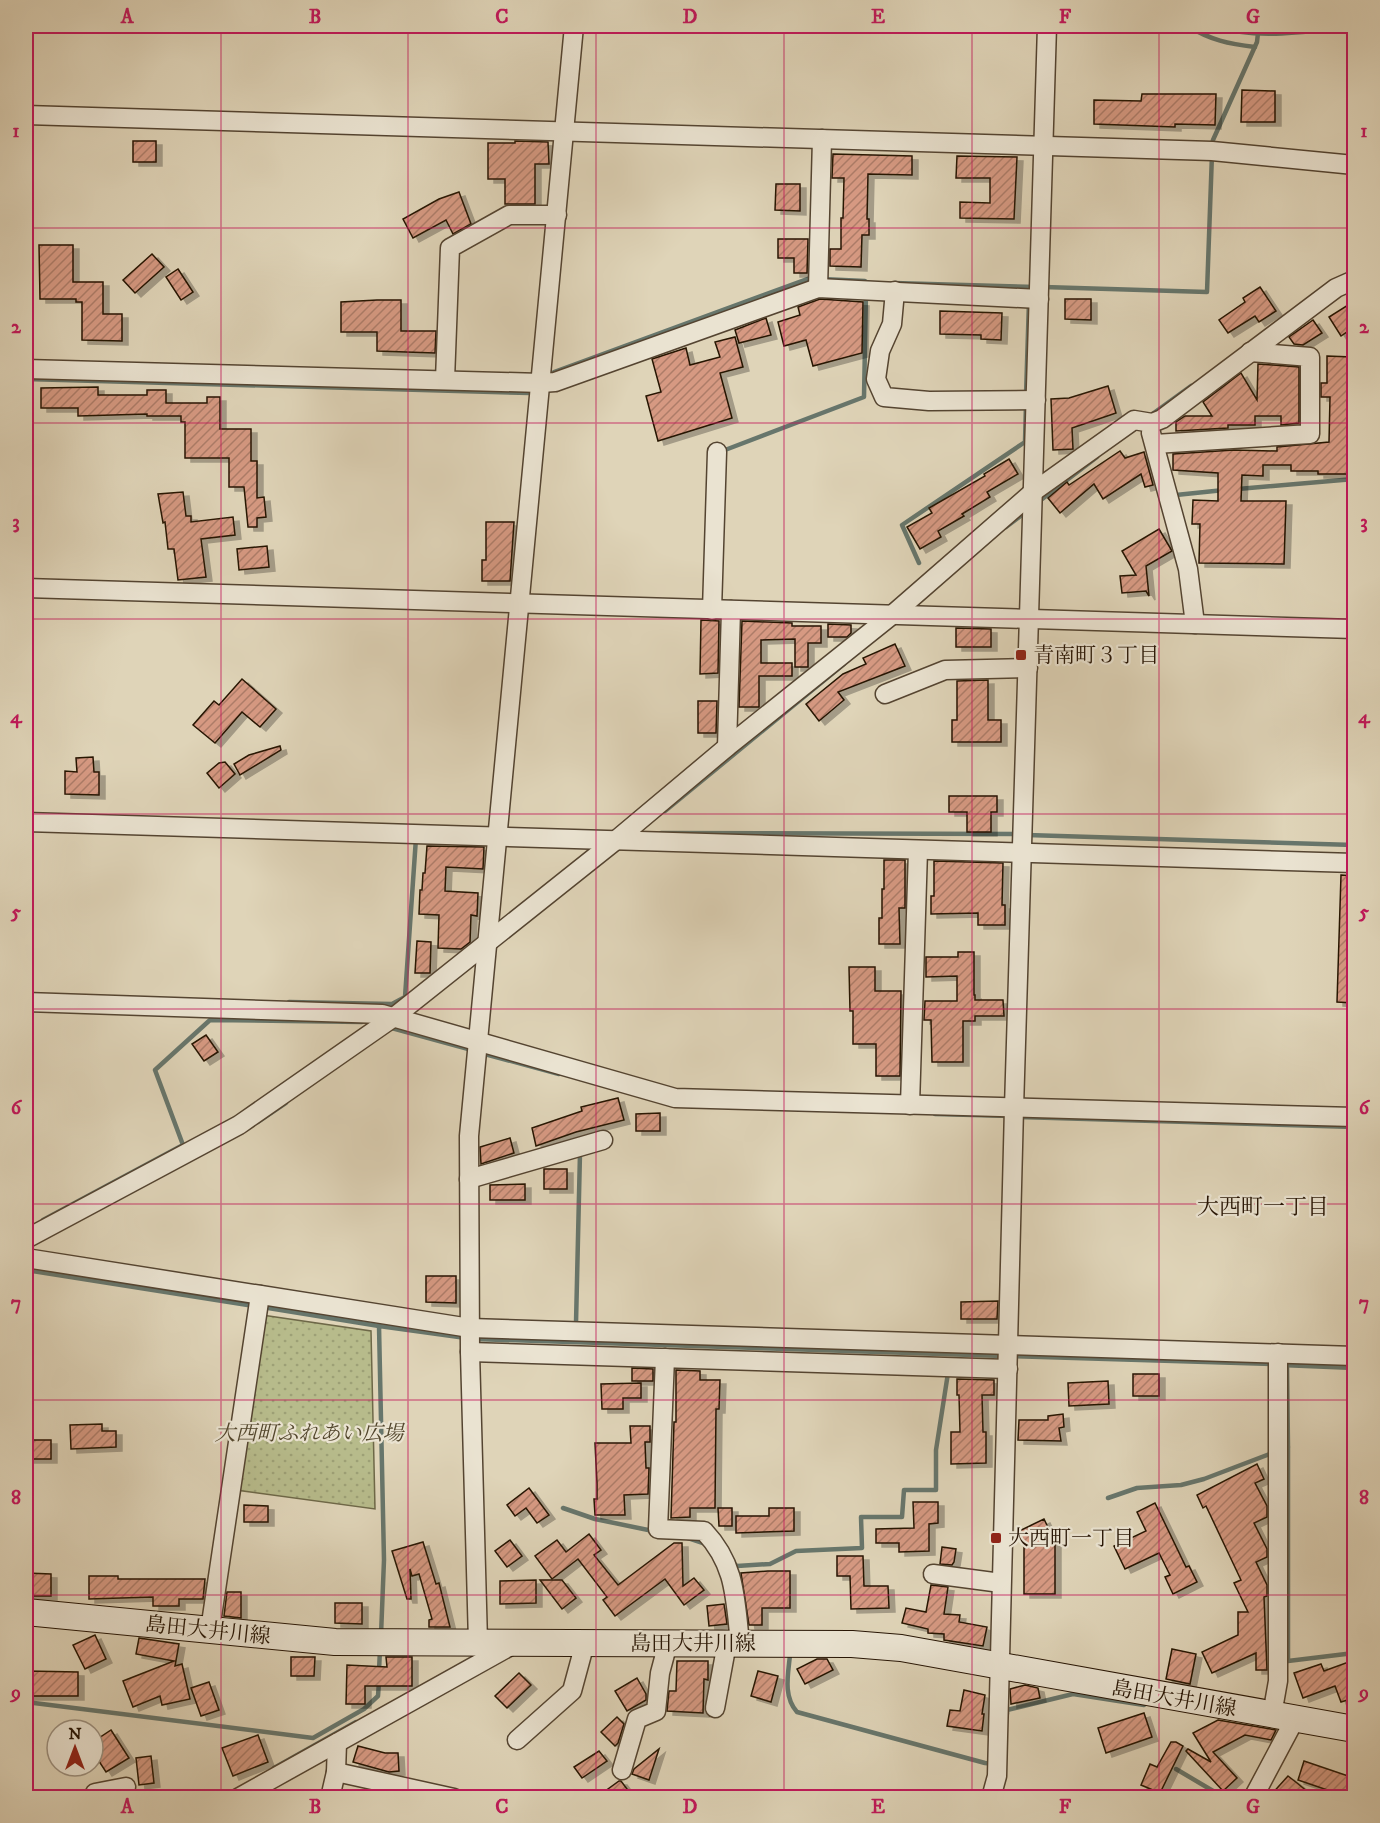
<svg xmlns="http://www.w3.org/2000/svg" width="1380" height="1823" font-family="'IM FELL DW Pica','Noto Serif JP',serif">
	<defs>
		<pattern id="park-dots" width="8" height="8" patternUnits="userSpaceOnUse" patternTransform="scale(1.5)"><rect width="8" height="8" fill="#b7bb8b"/><path d="M2 2h.1M6 6h.1" fill="none" stroke="#9da076" stroke-width="1.8" stroke-linecap="round"/></pattern>
		<pattern id="building-hatch" width="6" height="6" patternUnits="userSpaceOnUse" patternTransform="scale(1.5)"><rect width="6" height="6" fill="#d69982"/><path d="M-1 1l2-2M0 6l6-6M5 7l2-2" fill="none" stroke="#ad7c68"/></pattern>
		<filter id="shadow"><feDropShadow dx="6" dy="4" stdDeviation="0" flood-color="#0004"/></filter>
	</defs>
	<rect width="100%" height="100%" fill="#dfd4b8"/>
	<filter id="stains"><feTurbulence type="fractalNoise" baseFrequency=".00333" numOctaves="4"/><feColorMatrix values="0 0 0 0 .2 0 0 0 0 .09 0 0 0 0 .02 0 0 0 .5 -.17"/></filter>
	<radialGradient id="worn" r=".72"><stop offset=".6" stop-color="#630" stop-opacity="0"/><stop offset="1" stop-color="#630" stop-opacity=".3"/></radialGradient>
	<path fill="url(#park-dots)" stroke="#6e6848" stroke-width="1.5" d="M262,1315L371,1331L375,1509L236,1490Z"/>
	<g fill="none" stroke-linecap="round" stroke-linejoin="round">
		<g stroke="#67766c" stroke-width="4.5">
			<path d="M1188,26C1210,40 1229,44 1255,47"/>
			<path d="M1218,26C1255,41 1315,30 1354,27"/>
			<path d="M1212,145L1213,140L1257,42L1258,33"/>
			<path d="M822,279L865,281"/>
			<path d="M894,283L1036,287"/>
			<path d="M1044,287L1207,292L1212,154"/>
			<path d="M550,376L554,372L810,278H814"/>
			<path d="M26,379L530,393L534,389"/>
			<path d="M1026,395L1029,301"/>
			<path d="M1151,415L1191,386"/>
			<path d="M725,450L864,397L866,293"/>
			<path d="M1238,489L1354,479"/>
			<path d="M1176,495L1224,490"/>
			<path d="M1037,503L1097,457"/>
			<path d="M1006,527L1026,512"/>
			<path d="M919,563L902,525L1025,442L1026,403"/>
			<path d="M665,811L844,664"/>
			<path d="M661,833L1019,834"/>
			<path d="M1027,835L1354,845"/>
			<path d="M289,1002L392,1004L405,997L416,838"/>
			<path d="M388,1027L472,1050"/>
			<path d="M481,1053L559,1074"/>
			<path d="M935,1114L1011,1116"/>
			<path d="M1019,1117L1354,1127"/>
			<path d="M258,1122L286,1103"/>
			<path d="M43,1220L183,1145L155,1070L210,1020L362,1022"/>
			<path d="M26,1270L254,1306"/>
			<path d="M262,1307L379,1326"/>
			<path d="M576,1323L580,1153"/>
			<path d="M475,1339L1003,1356"/>
			<path d="M1011,1356L1273,1364"/>
			<path d="M1281,1365L1354,1368"/>
			<path d="M1288,1447V1661L1354,1653"/>
			<path d="M1285,1448L1288,1447L1287,1365"/>
			<path d="M1108,1498L1137,1488L1181,1485L1204,1479L1275,1452"/>
			<path d="M563,1508L595,1519L653,1531"/>
			<path d="M688,1538L706,1544"/>
			<path d="M732,1562L737,1566L770,1564L796,1551L862,1548L861,1517H902L904,1490H936V1450L948,1373"/>
			<path d="M381,1635L384,1560L379,1326L466,1338"/>
			<path d="M790,1655C788,1675 783,1696 797,1712L985,1763L994,1764"/>
			<path d="M379,1671L380,1649"/>
			<path d="M26,1702L313,1738L364,1709L378,1696L379,1682"/>
			<path d="M1007,1714V1710L1073,1694L1144,1705"/>
			<path d="M274,1768L356,1722"/>
			<path d="M1176,1769L1225,1798"/>
			<path d="M222,1798L233,1792"/>
		</g>
	</g>
	<g fill="url(#building-hatch)" stroke="#261404" stroke-width="1.5" filter="url(#shadow)">
		<path d="M1242,90L1275,91V122H1241Z"/>
		<path d="M1142,94H1216L1215,125L1175,124V127L1094,124V100L1141,101Z"/>
		<rect x="133" y="141" width="23" height="21"/>
		<path d="M515,141L548,142L549,164H535V204H505V179H488V143H515Z"/>
		<path d="M833,154L912,156V175L868,174L867,219H869V235H862L861,267L830,266V249H841V218H843L844,178H832Z"/>
		<path d="M957,156L1017,157L1014,219L960,218V202L990,203V178H956Z"/>
		<path d="M776,184H800V211L775,210Z"/>
		<path d="M459,192L471,224L453,234L446,220L413,238L403,219L439,199Z"/>
		<path d="M778,239H808L807,273H794V258H778Z"/>
		<path d="M39,245H73V282H103V314H122V341L82,340V302H76V299H40Z"/>
		<path d="M152,254L164,267L135,293L123,280Z"/>
		<path d="M178,269L193,292L181,300L166,277Z"/>
		<path d="M1260,287L1276,311L1259,322L1255,316L1228,333L1219,320L1245,302L1243,298Z"/>
		<path d="M820,299L863,302L862,353L813,366L806,340L784,346L778,322L800,315L798,307Z"/>
		<path d="M1065,299H1091V320L1065,319Z"/>
		<path d="M377,300H401V331H436L435,353L377,351V332H341V302Z"/>
		<path d="M1348,305L1354,315V327L1341,336L1329,317Z"/>
		<path d="M940,311L1002,313L1001,340L981,339V335L940,334Z"/>
		<path d="M766,318L771,335L739,343L735,330Z"/>
		<path d="M1313,320L1322,333L1303,345L1294,344L1289,337Z"/>
		<path d="M735,337L743,367L720,373L732,418L658,441L646,396L661,392L652,359L686,348L690,365L720,357L715,342Z"/>
		<path d="M1327,356L1352,357L1354,474H1318V471H1291V465H1263V476L1242,475L1241,501H1286L1284,564L1199,563L1200,524H1192L1193,500L1218,501V473L1173,470V454L1234,450L1277,451V447L1329,442L1330,397H1321V383H1327Z"/>
		<path d="M1258,364L1299,367V423L1281,425V416H1255V425H1228V428L1176,431V422L1185,416H1212L1203,402L1241,373L1257,400Z"/>
		<path d="M1108,386L1116,413L1072,428L1073,449L1053,450L1051,399L1069,398Z"/>
		<path d="M98,387V395H147V390H166V403H207V397H220V429H251V461H257V498L264,497L266,517L257,518V527H248L244,487H229V458H185V422H181V416H147V414L78,416V408H41V388Z"/>
		<path d="M1120,451L1125,458L1144,452L1153,485L1145,487L1141,474L1103,499L1094,484L1060,513L1048,498L1067,482L1069,485Z"/>
		<path d="M1009,459L1018,474L987,492L990,497L962,514L964,516L938,531L941,537L920,549L907,527L932,513L929,508L985,476L984,474Z"/>
		<path d="M183,492L186,516H191V522L233,517L235,535L201,539L206,577L178,580L174,549H168L165,522L163,523L158,494Z"/>
		<path d="M486,522H514L510,581H482V560H486Z"/>
		<path d="M1159,529L1172,551L1146,566L1149,596L1146,591L1122,593L1120,576L1136,575L1122,551Z"/>
		<path d="M267,546L269,567L239,570L237,549Z"/>
		<path d="M701,620L719,621L718,673L700,674Z"/>
		<path d="M742,621L792,623V626H821V643H808V667H795V639L761,640V663H792V676H759V707H739Z"/>
		<path d="M828,624L851,625V633L847,637H828Z"/>
		<path d="M956,628L991,629V647H956Z"/>
		<path d="M895,644L905,666L838,692L844,700L819,721L806,704L843,674L866,664L863,658Z"/>
		<path d="M242,679L276,709L260,727L242,712L215,743L193,725L214,701L219,705Z"/>
		<path d="M988,680V720H1001V742H952V720H957V681Z"/>
		<path d="M698,701H717L716,733H698Z"/>
		<path d="M280,746L281,750L240,775L234,764L249,755Z"/>
		<path d="M93,757L94,772H99V795L65,794V771L77,772L76,758Z"/>
		<path d="M225,762L235,774L219,788L207,773L219,763Z"/>
		<path d="M949,796H997V812H991V832H967V812H949Z"/>
		<path d="M427,846L484,847L483,869L446,867L445,891L478,893L477,916L471,915L470,942L461,949L438,948L439,915L419,914L420,890H422L423,873H425Z"/>
		<path d="M884,860H905V908H899L900,944H879V918H882V889H884Z"/>
		<path d="M934,861L1003,863L1002,905H1005V925H978V913L931,914V896H934Z"/>
		<path d="M1341,875L1354,876V1003L1337,1002Z"/>
		<path d="M417,941L431,942L430,973H415Z"/>
		<path d="M958,952H974V995H975V1000H1003L1004,1016H975V1021H963V1062H932L931,1020H924L925,1001H957V976L926,977V957H958Z"/>
		<path d="M849,967H875V991H901L900,1076H876V1044H853V1011H850Z"/>
		<path d="M206,1035L218,1052L204,1061L192,1044Z"/>
		<path d="M618,1098L624,1120L576,1132L536,1146L532,1128L582,1111L581,1107Z"/>
		<path d="M660,1113V1131H636V1114Z"/>
		<path d="M510,1138L514,1153L481,1164L480,1147Z"/>
		<rect x="544" y="1169" width="23" height="20"/>
		<path d="M525,1184V1200H490V1185Z"/>
		<path d="M426,1276H456V1303L426,1302Z"/>
		<path d="M998,1301L997,1319H961V1302Z"/>
		<path d="M632,1368L653,1369V1381H632Z"/>
		<path d="M676,1370L700,1371V1380H720L719,1409H716L715,1508H690V1517L671,1518L674,1422H676Z"/>
		<rect x="1133" y="1374" width="26" height="22"/>
		<path d="M957,1379L994,1380V1395H982L983,1432H986V1463L951,1464V1432H960L959,1395H957Z"/>
		<path d="M1108,1381L1109,1404L1069,1406L1068,1383Z"/>
		<path d="M641,1383V1398H623V1409H602L601,1384Z"/>
		<path d="M1063,1414L1064,1427L1059,1428L1061,1441L1018,1440L1019,1420H1048V1416Z"/>
		<path d="M102,1424V1431H116V1447L71,1449L70,1425Z"/>
		<path d="M630,1426H650V1442H645L646,1468H649L648,1494L624,1495L625,1515H595L594,1499H597V1484L595,1443H631Z"/>
		<rect x="26" y="1440" width="25" height="19"/>
		<path d="M1257,1464L1264,1479L1255,1483L1267,1506V1517L1254,1523L1267,1549V1557L1256,1562L1267,1585V1596L1264,1597L1267,1670H1256V1653L1212,1673L1202,1652L1238,1635V1612H1248L1234,1583L1241,1580L1206,1506L1203,1508L1197,1495Z"/>
		<path d="M529,1488L549,1515L537,1523L526,1508L515,1516L507,1505Z"/>
		<path d="M913,1502H938V1523L929,1524V1551L899,1552V1543H876V1529L914,1528Z"/>
		<path d="M1155,1503L1186,1567L1189,1566L1197,1582L1173,1594L1165,1577L1170,1575L1159,1553L1125,1569L1114,1546L1146,1531L1137,1512Z"/>
		<path d="M244,1505L268,1506V1522H244Z"/>
		<path d="M718,1508H732V1526H719Z"/>
		<path d="M769,1508H794V1531L736,1533V1516H769Z"/>
		<path d="M1044,1519L1055,1542V1594H1024V1547L1017,1532Z"/>
		<path d="M589,1534L601,1550L594,1555L618,1585L674,1543H682L683,1586L694,1578L704,1590L684,1605L665,1579L615,1616L603,1600L607,1597L578,1559L552,1579L535,1556L557,1540L566,1552Z"/>
		<path d="M510,1540L522,1556L507,1567L495,1551Z"/>
		<path d="M423,1542L436,1584L439,1583L450,1627H429V1620L432,1619L419,1574L412,1576L410,1569L411,1599H407L392,1551Z"/>
		<path d="M942,1547L956,1549L954,1562L952,1565L940,1564Z"/>
		<path d="M837,1556H863L864,1586H888L889,1608L851,1609L850,1576H837Z"/>
		<path d="M768,1571H790V1608H762V1625H749L741,1573Z"/>
		<path d="M26,1573L51,1574V1596H26Z"/>
		<path d="M89,1576H118V1579H205L203,1599H179V1606H153V1597L89,1599Z"/>
		<path d="M536,1580V1603L500,1604V1581Z"/>
		<path d="M540,1580H562L576,1598L562,1609Z"/>
		<path d="M931,1585L948,1587L944,1614L960,1615L959,1622L987,1627L983,1646L944,1640V1634L928,1633V1629L902,1623L906,1608L926,1612Z"/>
		<path d="M227,1592H241V1618L224,1616Z"/>
		<path d="M335,1603H362V1624L335,1623Z"/>
		<path d="M724,1604L727,1624L709,1626L707,1606Z"/>
		<path d="M95,1635L106,1659L85,1669L73,1645Z"/>
		<path d="M139,1638L179,1644L175,1666L182,1664L190,1699L162,1705L160,1696L133,1707L123,1681L174,1661L136,1654Z"/>
		<path d="M1172,1649L1196,1654L1190,1684L1166,1679Z"/>
		<path d="M291,1657H315L314,1676H291Z"/>
		<path d="M386,1657H412V1686H365V1704H346L347,1665L387,1667Z"/>
		<path d="M817,1659H827L833,1670L805,1684L797,1669Z"/>
		<path d="M1354,1660V1698L1341,1702L1335,1686L1303,1698L1294,1673L1321,1664L1324,1671Z"/>
		<path d="M677,1661H708V1680L704,1679L703,1713L667,1711L669,1691H676Z"/>
		<path d="M26,1671L78,1672V1696H26Z"/>
		<path d="M758,1671L778,1676L771,1702L751,1696Z"/>
		<path d="M519,1673L531,1685L507,1708L495,1696Z"/>
		<path d="M637,1678L646,1694V1700L627,1711L615,1691Z"/>
		<path d="M209,1682L219,1710L201,1716L191,1688Z"/>
		<path d="M1025,1685L1038,1688L1040,1698L1011,1704L1010,1689Z"/>
		<path d="M964,1690L985,1695L982,1714H984L982,1731L947,1726L950,1710L960,1711Z"/>
		<path d="M1144,1713L1152,1737L1106,1753L1098,1728Z"/>
		<path d="M617,1717L624,1724L618,1743L615,1746L601,1732Z"/>
		<path d="M1218,1720L1276,1730L1271,1740L1245,1735L1213,1752L1237,1778L1223,1791L1186,1751L1188,1749L1211,1762L1193,1733Z"/>
		<path d="M111,1730L129,1758L106,1772L93,1752V1742Z"/>
		<path d="M258,1735L268,1762L233,1776L222,1748Z"/>
		<path d="M1171,1742H1176L1183,1746L1160,1793L1141,1785L1150,1764L1157,1767Z"/>
		<path d="M358,1746L385,1753H398L399,1771L389,1772L353,1762Z"/>
		<path d="M659,1749L649,1780L632,1774L634,1769Z"/>
		<path d="M599,1751L607,1761L582,1778L574,1767Z"/>
		<path d="M151,1756L154,1783L139,1785L136,1758Z"/>
		<path d="M1304,1761L1354,1778L1348,1797L1298,1780Z"/>
		<path d="M1288,1776L1297,1783L1314,1797H1269Z"/>
		<path d="M619,1781H621L633,1797H597Z"/>
	</g>
	<g fill="none" stroke-linecap="round" stroke-linejoin="round">
		<g stroke="#544431" stroke-width="21">
			<g id="street">
				<path d="M26,115L1212,151L1354,165"/>
				<path d="M818,288L822,139"/>
				<path d="M895,291L892,324L880,351L876,379L884,397L929,401L1036,400"/>
				<path d="M26,369L541,383L555,382L818,288L1039,299"/>
				<path d="M445,380L450,248L509,215H557"/>
				<path d="M1151,433L1188,569L1195,624"/>
				<path d="M1155,444L1310,434V357L1250,352"/>
				<path d="M26,588L1354,629"/>
				<path d="M712,610L717,452"/>
				<path d="M885,694L945,670L1028,668"/>
				<path d="M727,747L731,610"/>
				<path d="M26,822L1354,863"/>
				<path d="M26,1002L382,1014L675,1098L1354,1117"/>
				<path d="M910,1105L918,850"/>
				<path d="M469,1179L603,1140"/>
				<path d="M26,1239L239,1125L394,1017L615,841L727,747L892,615L1033,492L1134,420L1152,423L1162,419L1336,288L1354,280"/>
				<path d="M26,1258L470,1328L1354,1356"/>
				<path d="M470,1352L1008,1369"/>
				<path d="M665,1358L658,1529L704,1531C736,1565 735,1598 740,1643"/>
				<path d="M933,1574L1001,1583"/>
				<path d="M210,1630L260,1295"/>
				<path d="M478,1642L470,1352L469,1136L574,26"/>
				<path d="M715,1708L727,1643"/>
				<path d="M1272,1715L1278,1681V1353"/>
				<path d="M517,1740L572,1691L585,1643"/>
				<path d="M622,1770L637,1719L656,1711L660,1673L668,1643"/>
				<path d="M336,1772L454,1798"/>
				<path d="M95,1798V1793L126,1787"/>
				<path d="M238,1798L516,1643"/>
				<path d="M330,1798L336,1772L337,1743"/>
				<path d="M991,1798L997,1776L1014,1108L1047,26"/>
				<path d="M1253,1798L1295,1719"/>
			</g>
		</g>
		<g stroke="#261404" stroke-width="28">
			<path id="secondary" d="M26,1612L335,1642L852,1644L901,1648L1354,1729"/>
		</g>
		<use href="#street" stroke="#eae3d1" stroke-width="18"/>
		<use href="#secondary" stroke="#eae3d1" stroke-width="26"/>
	</g>
	<path fill="none" stroke="#c2185b" stroke-width="1.5" stroke-opacity="0.55" d="M221,26V1798M408,26V1798M596,26V1798M784,26V1798M972,26V1798M1159,26V1798M26,228H1354M26,423H1354M26,619H1354M26,814H1354M26,1009H1354M26,1204H1354M26,1400H1354M26,1595H1354"/>
	<g fill="#8f2418" stroke="#eae3d1" stroke-width="2">
		<rect x="1015" y="649" width="12" height="12" rx="3"/>
		<rect x="990" y="1532" width="12" height="12" rx="3"/>
	</g>
	<g text-anchor="middle" stroke-width="4.5" stroke-linejoin="round" paint-order="stroke">
		<g font-size="21" fill="#261404" stroke="#eae3d1" text-anchor="start">
			<text x="1033" y="662">青南町３丁目</text>
			<text x="1008" y="1545">大西町一丁目</text>
		</g>
		<g font-size="21" font-style="italic" fill="#52462c" stroke="#eae3d1">
			<text x="309" y="1440">大西町ふれあい広場</text>
		</g>
		<g font-size="21" fill="#261404" stroke="#eae3d1">
			<text transform="translate(208 1630) rotate(6)" y="7">島田大井川線</text>
			<text x="693" y="1650">島田大井川線</text>
			<text transform="translate(1174 1698) rotate(10)" y="7">島田大井川線</text>
		</g>
		<g font-size="22" fill="#261404" stroke="#eae3d1">
			<text x="1263" y="1214">大西町一丁目</text>
		</g>
	</g>
	<rect width="1380" height="1823" fill="none" stroke="#dfd4b8" stroke-width="66"/>
	<g transform="translate(75 1748)"><circle r="28" fill="#eae3d1" stroke="#9c907f" stroke-width="1.5"/>
	<path d="M0-4.5L10 22L0 15L-10 22Z" fill="#8f2418"/>
	<text y="-9" font-size="16" font-weight="bold" text-anchor="middle" fill="#261404">N</text>
	</g>
	<rect x="33" y="33" width="1314" height="1757" fill="none" stroke="#c2185b" stroke-width="2"/>
	<g font-size="20" text-anchor="middle" font-weight="bold" fill="#c2185b">
		<text x="127" y="23">A</text>
		<text x="315" y="23">B</text>
		<text x="502" y="23">C</text>
		<text x="690" y="23">D</text>
		<text x="878" y="23">E</text>
		<text x="1065" y="23">F</text>
		<text x="1253" y="23">G</text>
		<text x="16" y="137">1</text>
		<text x="1364" y="137">1</text>
		<text x="16" y="333">2</text>
		<text x="1364" y="333">2</text>
		<text x="16" y="528">3</text>
		<text x="1364" y="528">3</text>
		<text x="16" y="723">4</text>
		<text x="1364" y="723">4</text>
		<text x="16" y="918">5</text>
		<text x="1364" y="918">5</text>
		<text x="16" y="1114">6</text>
		<text x="1364" y="1114">6</text>
		<text x="16" y="1309">7</text>
		<text x="1364" y="1309">7</text>
		<text x="16" y="1504">8</text>
		<text x="1364" y="1504">8</text>
		<text x="16" y="1699">9</text>
		<text x="1364" y="1699">9</text>
		<text x="127" y="1813">A</text>
		<text x="315" y="1813">B</text>
		<text x="502" y="1813">C</text>
		<text x="690" y="1813">D</text>
		<text x="878" y="1813">E</text>
		<text x="1065" y="1813">F</text>
		<text x="1253" y="1813">G</text>
	</g>
	<rect width="100%" height="100%" filter="url(#stains)"/>
	<rect width="100%" height="100%" fill="url(#worn)"/>
</svg>
